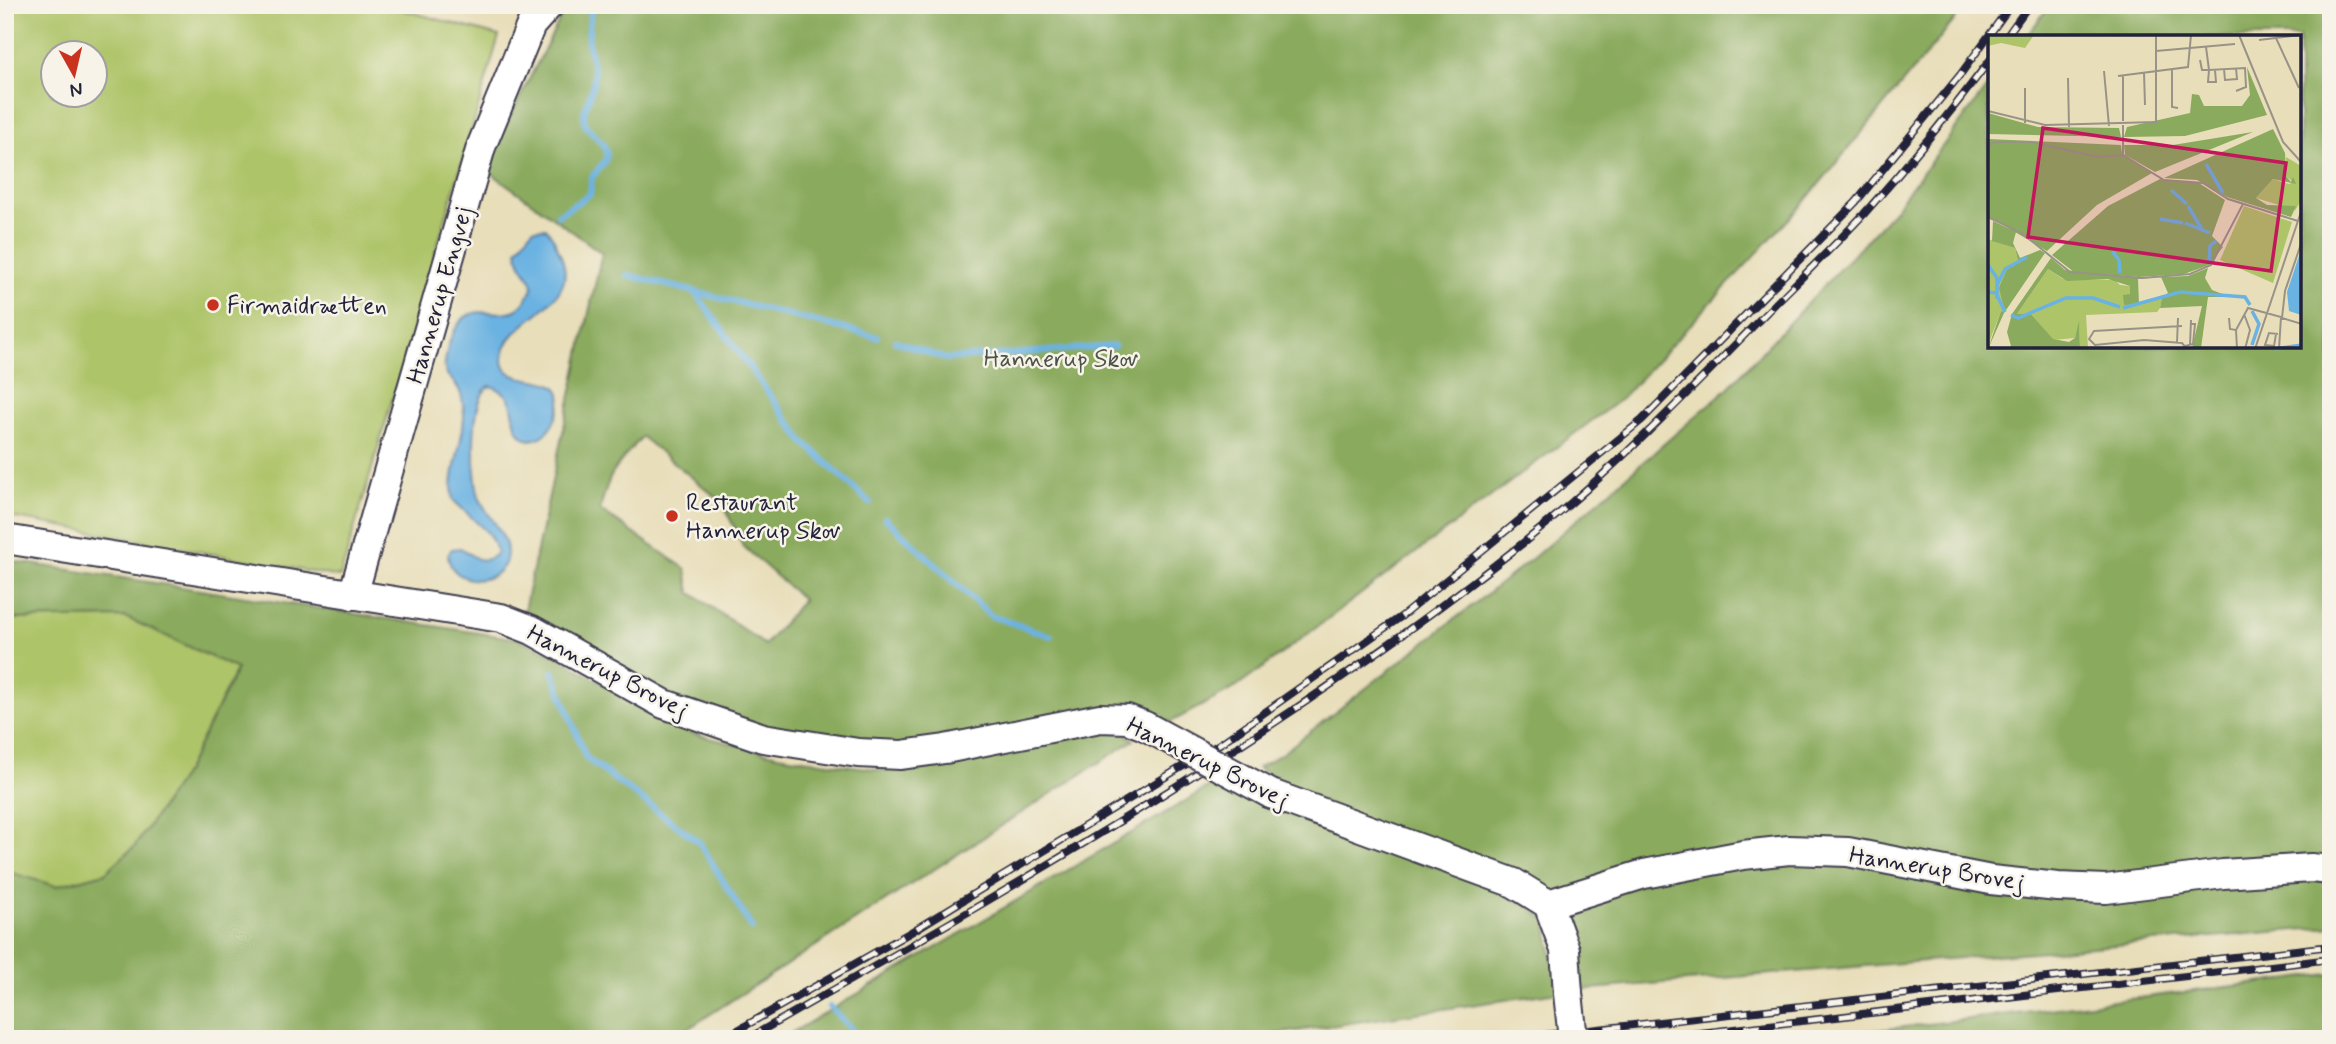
<svg xmlns="http://www.w3.org/2000/svg" width="2336" height="1044" font-family="Mynerve,sans-serif">
	<rect width="100%" height="100%" fill="#f7f3e8"/>
	<filter id="ink" filterUnits="userSpaceOnUse"><feTurbulence type="fractalNoise" baseFrequency=".0143" numOctaves="2"/><feDisplacementMap in="SourceGraphic" scale="14" xChannelSelector="R" yChannelSelector="G"/><feConvolveMatrix kernelMatrix="1 2 1 2 8 2 1 2 1" color-interpolation-filters="sRGB"/></filter>
	<filter id="wash" filterUnits="userSpaceOnUse"><feTurbulence type="fractalNoise" baseFrequency=".00686" numOctaves="4" result="noise"/><feDisplacementMap in="SourceGraphic" scale="28" xChannelSelector="R" yChannelSelector="G"/><feGaussianBlur stdDeviation="1.57" result="paint"/><feColorMatrix in="noise" values="0 0 0 0 0 0 0 0 0 0 0 0 0 0 0 0 0 1.4 0 .05"/><feComposite in="paint" operator="in"/></filter>
	<g filter="url(#wash)">
		<rect width="100%" height="100%" fill="#e8deba"/>
		<g fill="#aec469" stroke="#687352" stroke-width="2" fill-rule="evenodd">
			<path d="M5,5H385L499,36L340,577L5,516ZM52,52H94V94H52Z"/>
			<path d="M125,617L237,668L186,771L135,846L105,873L56,886L5,871V619Z"/>
		</g>
		<g fill="#8aaa5d" stroke="#56664c" stroke-width="2" fill-rule="evenodd">
			<path d="M567,5H1967L1800,207L1622,398L1237,687L1171,722L1117,708L903,748L796,735L685,703L524,610L602,253L484,168ZM642,437L722,502L743,546L803,600L765,645L690,592L686,569L600,510C609,471 616,466 642,437Z"/>
			<path d="M2050,5H2331V927L1580,990L1563,913L1318,800L1258,768L1284,752L1533,558L1727,389L1891,214L1989,85L1990,346H2299V37H2026Z"/>
			<path d="M5,560L518,639L559,657L642,708L694,734L778,755L821,762L889,771L929,767L1036,740L1071,734L1122,731L1134,740L672,1039H8L5,1033V871L56,886L105,873L135,846L186,771L237,669L125,617L5,619Z"/>
			<path d="M1223,779L1308,823L1509,892L1546,919L1558,992L1242,1039H781Z"/>
			<path d="M2331,974V1039H1807Z"/>
		</g>
		<path fill="#6ab2e2" stroke="#466a8e" stroke-width="2" d="M546,228C554,236 557,246 561,256C583,307 503,318 503,359C503,387 548,373 559,391C564,401 555,423 548,431C544,437 537,439 530,440C502,430 527,396 490,386C469,396 472,480 480,499C487,516 506,533 507,551C509,587 449,590 448,554L452,549L461,548C473,556 481,566 495,555L497,550L488,533L453,500C448,475 464,442 464,415C464,406 462,392 456,385C450,376 443,375 445,363C447,347 452,330 463,319C485,299 517,334 533,285C529,272 518,266 517,250L533,229Z"/>
		<g fill="none" stroke-linecap="round" stroke-linejoin="round">
			<g stroke="#6ab2e2" stroke-width="6">
				<path d="M558,215L590,194L592,177L605,161L607,153L603,144L585,125L584,113L593,84L594,72L588,42L591,5"/>
				<path d="M627,275L877,337"/>
				<path d="M695,292L803,441L870,503"/>
				<path d="M895,341L946,359L1114,346"/>
				<path d="M885,518L991,616L1051,636"/>
				<path d="M553,672L586,758L699,842L752,928"/>
				<path d="M830,1007L861,1039"/>
			</g>
		</g>
	</g>
	<g filter="url(#ink)">
		<g fill="none" stroke-linecap="round" stroke-linejoin="round">
			<g stroke="#403e4e" stroke-width="32">
				<g id="minor">
					<path d="M5,539L501,618L532,630L664,704L763,738L858,753L901,755L945,749L1100,718L1127,719L1145,726"/>
					<path d="M353,595L481,147L531,25L549,5"/>
					<path d="M1271,794L1514,883L1548,904L1565,950L1568,993"/>
					<path d="M1548,904L1644,874L1743,855L1789,850L1848,852L1991,880L2058,887L2106,889L2223,874L2311,868L2331,870"/>
				</g>
			</g>
			<use href="#minor" stroke="#fff" stroke-width="28"/>
			<g stroke="#22223b" stroke-width="8">
				<g id="rail">
					<path d="M2006,37L2029,5"/>
					<path d="M722,1039L911,932L1221,743L1402,616L1642,420L1856,202L1960,75L2011,5"/>
					<path d="M747,1039C1014,887 1283,734 1523,543C1611,473 1689,392 1767,312C1799,280 1832,248 1863,215C1907,166 1951,112 1990,60"/>
					<path d="M1510,1039L2331,946"/>
					<path d="M1649,1039L2331,959"/>
				</g>
			</g>
			<use href="#rail" stroke="#f7f3e8" stroke-width="5" stroke-dasharray="16" stroke-linecap="butt"/>
			<g stroke="#403e4e" stroke-width="32" stroke-linecap="butt">
				<g id="minor-bridge">
					<path d="M1145,726L1271,794"/>
					<path d="M1568,993L1573,1039"/>
				</g>
			</g>
			<use href="#minor-bridge" stroke="#fff" stroke-width="28"/>
		</g>
	</g>
	<g fill="#c8321e" stroke="#f7f3e8" stroke-width="2.5">
		<circle cx="213" cy="305" r="7"/>
		<circle cx="672" cy="516" r="7"/>
	</g>
	<g text-anchor="middle" stroke-width="5" stroke-linejoin="round" paint-order="stroke">
		<g font-size="24" fill="#22223b" stroke="#f7f3e8">
			<text transform="translate(439 295) rotate(-74)" y="8">Hannerup Engvej</text>
			<text transform="translate(608 671) rotate(27)" y="8">Hannerup Brovej</text>
			<text transform="translate(1208 762) rotate(26)" y="8">Hannerup Brovej</text>
			<text transform="translate(1937 868) rotate(9)" y="8">Hannerup Brovej</text>
		</g>
		<g font-size="24" fill="#22223b" stroke="#f7f3e8" text-anchor="start">
			<text x="227" y="313">Firmaidrætten</text>
			<text x="686" y="510">Restaurant<tspan x="686" dy="28">Hannerup Skov</tspan></text>
		</g>
		<g font-size="24" fill="#4c5349" stroke="#f7f3e8">
			<text x="1061" y="366">Hannerup Skov</text>
		</g>
	</g>
	<g transform="translate(1988 35)">
		<rect width="313" height="313" fill="#e8deba"/>
		<path d="M0,0H46L37,13L13,8L0,11ZM298,122L313,131V166L303,182L307,175L268,163L285,144L301,149L305,147L298,141ZM256,171L304,187L285,248L232,225ZM0,204L27,213L30,226L19,234L17,277L13,276L0,310ZM60,234L75,244L127,245L132,250L142,251L143,271L174,262L172,273L169,277L98,280L100,313H92L91,290L87,303L65,305L43,279H29Z" fill="#aec469"/>
		<path d="M259,32L279,80L197,101L136,102L139,92L202,78L204,59L211,60L216,71H254L262,60ZM0,78L50,92L131,93L133,102L0,99ZM285,94L297,118L298,141L303,147L305,142L308,149L285,144L268,163L279,170L308,171L303,182L239,162L209,145L176,143ZM265,97L167,137L137,120L136,110H185ZM0,104L133,110L134,118L164,138L109,170L59,216L0,181ZM172,144L211,148L237,165L224,201L235,212L221,230L196,239L151,242L86,237L64,220L120,171ZM5,186L28,197L25,208L32,223L52,215L57,218L16,278L0,314L13,276L17,277L11,253L19,234L30,226L27,213L4,206ZM63,223L77,235L149,243L200,241L220,233L217,243L224,255L242,262H220L213,313H204L214,271L172,273L174,262L180,258L173,242L150,244L151,269L136,270L135,260L142,259V251L120,244L79,246L60,234L29,279H43L65,304L81,307L87,303L91,286L92,313H19L23,311L19,297L24,279Z" fill="#8aaa5d"/>
		<path d="M313,215V280L301,276L299,257Z" fill="#6ab2e2"/>
		<path fill="none" stroke="#6ab2e2" stroke-width="3.5" d="M218,129L235,158M183,155L199,169M200,171L215,196M172,184L195,188M197,188L222,198M124,216L131,225L132,238M221,228L222,211L228,206M0,230L9,243V264M9,250L17,234L39,222M0,257L8,258L17,277M135,273L192,257L257,262L262,270M23,280L30,283L78,263H105L132,272M264,310L271,289L264,276M287,314L314,310"/>
		<path fill="none" stroke="#999387" stroke-width="2" d="M251,0L295,107L314,128M288,3L311,53M271,5L312,0M218,12L221,35L257,33L258,52L248,56M168,16L247,9M212,25L214,35H221L220,47H228L227,35M184,34V72L190,73M236,34L237,45L249,44L248,33M116,36L121,91M156,37L157,70M135,40V86M130,41L200,32L203,0M80,43L81,92M0,76L57,90L168,87V0M37,88V53M135,90V120L176,145L215,148L240,164L310,186M0,131L1,110L7,107H43L110,122L135,120M0,182L35,199L82,237L154,243L202,239L223,230L255,169M314,206L297,256L294,283L314,289M256,279L262,295L257,314M241,283L242,294L248,295L249,314M194,291L106,296L101,304L107,310L156,305L194,308L199,314M248,295L260,273L293,282L291,314M288,299L286,311L277,310L281,298L290,299M189,307L190,283M202,310L203,285M197,311L205,309L207,289H203M267,314L314,174"/>
		<path fill="#c2185b" fill-opacity="0.15" stroke="#c2185b" stroke-width="3.5" d="M55,93L298,128L283,236L40,202Z"/>
		<rect width="313" height="313" fill="none" stroke="#22223b" stroke-width="3.5"/>
	</g>
	<rect width="2336" height="1044" fill="none" stroke="#f7f3e8" stroke-width="28"/>
	<g transform="translate(74 74) rotate(172)"><circle r="33" fill="#f7f3e8" stroke="#a29fa3" stroke-width="2"/>
	<path d="M0-5L12 26L0 18L-12 26Z" fill="#c8321e"/>
	<text y="-10" font-size="19" font-weight="bold" text-anchor="middle" fill="#22223b">N</text>
	</g>
</svg>
